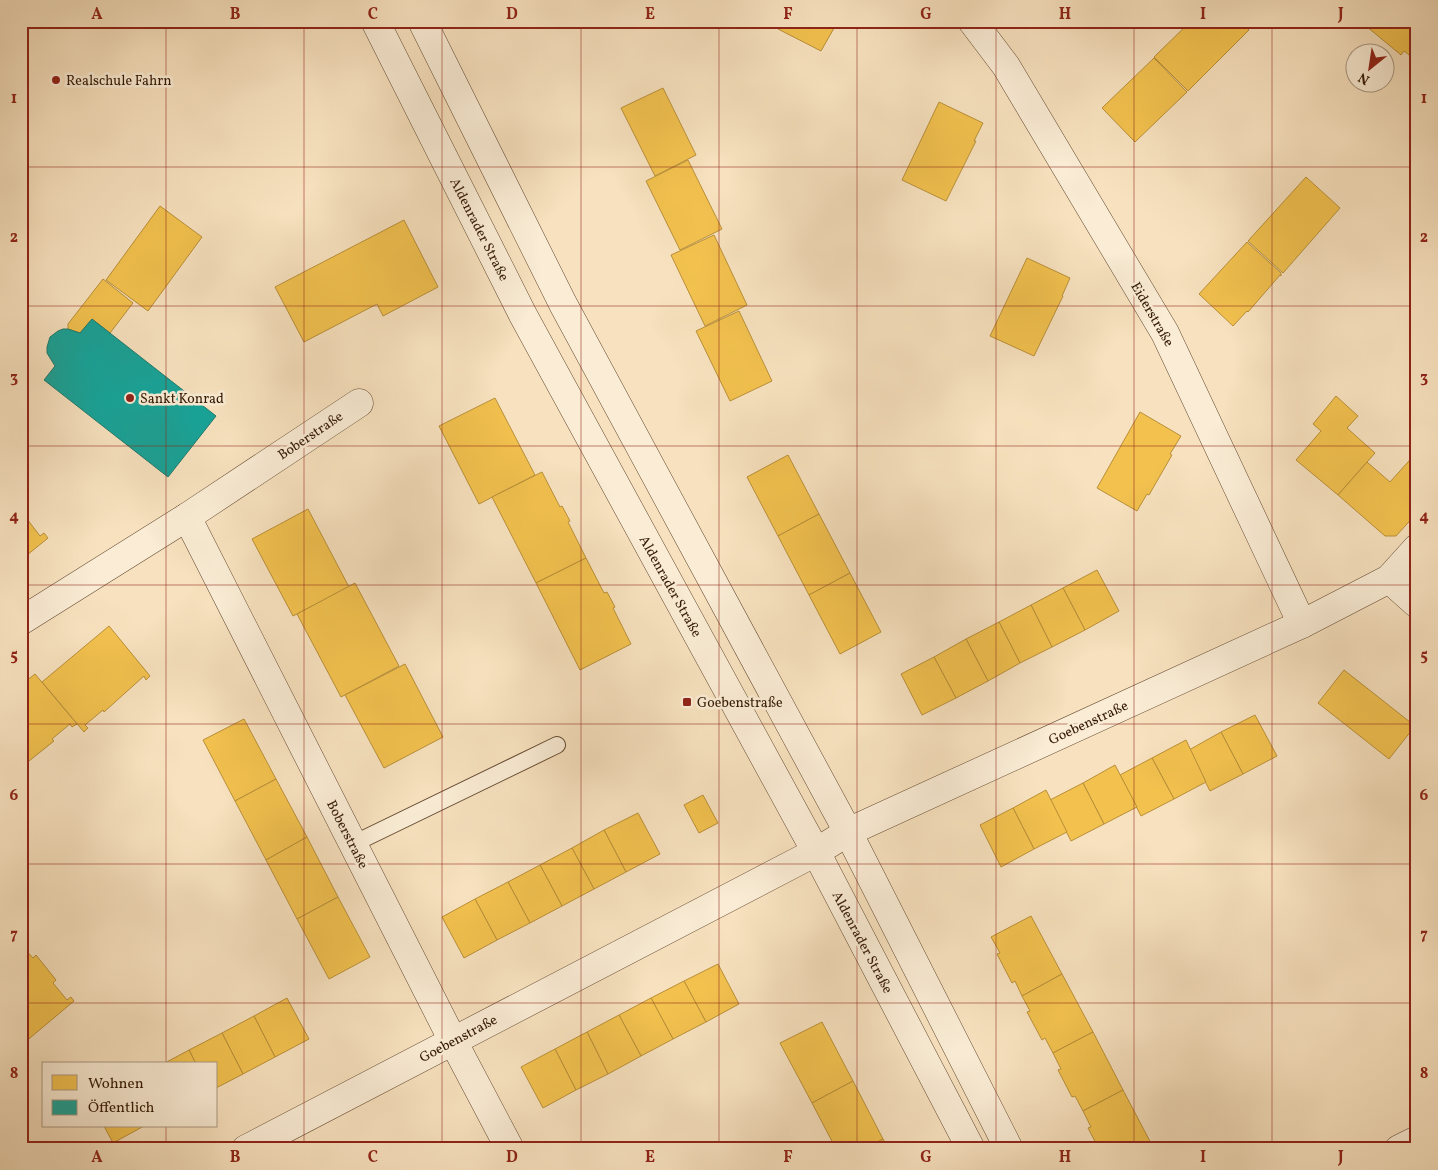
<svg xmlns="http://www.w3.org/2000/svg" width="1438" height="1170" font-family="Vollkorn,serif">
	<rect width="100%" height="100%" fill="#f7e1be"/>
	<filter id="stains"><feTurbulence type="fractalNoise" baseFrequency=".004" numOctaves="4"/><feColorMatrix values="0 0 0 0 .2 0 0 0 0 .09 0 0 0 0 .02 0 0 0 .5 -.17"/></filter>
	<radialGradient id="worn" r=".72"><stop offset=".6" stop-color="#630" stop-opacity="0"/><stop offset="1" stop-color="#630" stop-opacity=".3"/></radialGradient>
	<g fill="#f2c14e" stroke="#b98f38">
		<path d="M783,21H838L821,51L778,29Z"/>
		<path d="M1191,21H1240L1249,30L1188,91L1154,57Z"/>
		<path d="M1370,21H1417V61L1404,51L1401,55L1366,26Z"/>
		<path d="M1154,58L1187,92L1135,142L1102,108Z"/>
		<path d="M663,88L696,155L655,176L621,108Z"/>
		<path d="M939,102L983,123L974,141H976L946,201L902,180Z"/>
		<path d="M688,160L722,229L680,250L646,181Z"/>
		<path d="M1306,177L1340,208L1283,273L1248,241Z"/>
		<path d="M160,206L202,237L148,311L106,280Z"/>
		<path d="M404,220L438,287L383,316L377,304L304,342L275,287Z"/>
		<path d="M714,235L747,305L705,326L671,255Z"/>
		<path d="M1247,242L1281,273V276L1280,275L1248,312L1247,311L1233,326L1199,294Z"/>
		<path d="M1027,258L1070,278L1062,296H1063L1034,356L990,336Z"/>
		<path d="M103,279L133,303L110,333L92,319L80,333L68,329V324Z"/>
		<path d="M739,311L772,381L730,401L696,331Z"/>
		<path d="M1336,396L1358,416L1347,428L1375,453L1338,495L1296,460L1321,431L1313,424Z"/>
		<path d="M495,398L535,475L479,504L439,426Z"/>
		<path d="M1140,412L1181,436L1170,454L1172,455L1149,495L1147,494L1137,511L1097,488Z"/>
		<path d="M1417,452V513L1396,536H1385L1338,495L1367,462L1390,482Z"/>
		<path d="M788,455L819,514L778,536L747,477Z"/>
		<path d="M542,472L560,507L562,506L570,521L568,522L586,558L536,583L492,497Z"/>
		<path d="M21,509L28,517L27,519L40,536L44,533L48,538L21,560Z"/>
		<path d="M308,509L349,587L293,616L252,539Z"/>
		<path d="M819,514L850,573L809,595L778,536Z"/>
		<path d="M586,558L604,593L607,592L615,607L613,608L631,644L580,670L536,583Z"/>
		<path d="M1097,570L1119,611L1085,630L1063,588Z"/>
		<path d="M850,573L881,632L840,654L809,595Z"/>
		<path d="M355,583L399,666L341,697L297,614Z"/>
		<path d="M1063,588L1085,630L1052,647L1031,605Z"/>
		<path d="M1031,605L1052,647L1020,663L999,622Z"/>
		<path d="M999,622L1020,663L988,681L966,639Z"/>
		<path d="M109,626L150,676L146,680L144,676L104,712L103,710L85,725L88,728L84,732L42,682Z"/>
		<path d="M966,639L988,681L956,698L934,657Z"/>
		<path d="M934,657L956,698L922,715L901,674Z"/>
		<path d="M405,664L443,737L384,768L345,695Z"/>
		<path d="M1344,670L1415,726L1389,759L1318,703Z"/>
		<path d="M35,674L77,724L72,727L70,724L52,739L54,741L29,761L28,759L21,765V685Z"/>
		<path d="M1255,715L1277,756L1243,774L1221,732Z"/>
		<path d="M244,719L276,779L235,801L203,740Z"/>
		<path d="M1221,732L1243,774L1210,791L1189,750Z"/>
		<path d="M1186,740L1206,782L1174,799L1152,758Z"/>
		<path d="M1152,758L1174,799L1141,816L1120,775Z"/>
		<path d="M1115,765L1137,807L1104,824L1083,783Z"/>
		<path d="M276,779L307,837L266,860L235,801Z"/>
		<path d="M1083,783L1104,824L1071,841L1050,800Z"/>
		<path d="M1046,790L1067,832L1034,849L1013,808Z"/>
		<path d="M703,795L718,823L699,833L684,805Z"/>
		<path d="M1013,808L1034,849L1001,867L980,825Z"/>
		<path d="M638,813L660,854L626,872L604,830Z"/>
		<path d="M604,830L626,872L594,889L572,848Z"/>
		<path d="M307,837L338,897L297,919L266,860Z"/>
		<path d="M572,848L594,889L562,906L540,865Z"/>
		<path d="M540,865L562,906L530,923L508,882Z"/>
		<path d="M508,882L530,923L497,940L475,899Z"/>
		<path d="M338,897L370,957L329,979L297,919Z"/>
		<path d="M475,899L497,940L464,958L442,917Z"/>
		<path d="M1031,916L1062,974L1022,996L1015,981L1012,983L997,954L1000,953L991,937Z"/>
		<path d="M21,945L33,958L36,955L56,980L53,983L67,1000L71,997L74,1001L24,1043L21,1040Z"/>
		<path d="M718,964L739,1004L706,1022L684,981Z"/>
		<path d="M1062,974L1093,1032L1053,1053L1045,1038L1042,1040L1027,1012L1030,1011L1022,996Z"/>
		<path d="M684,981L706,1022L673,1039L651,998Z"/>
		<path d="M287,998L309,1039L275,1057L254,1016Z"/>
		<path d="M651,998L673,1039L641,1056L619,1015Z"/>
		<path d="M619,1015L641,1056L608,1074L587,1032Z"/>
		<path d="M254,1016L275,1057L243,1074L222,1033Z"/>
		<path d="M822,1022L853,1081L812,1103L780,1043Z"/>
		<path d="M587,1032L608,1074L576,1090L555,1049Z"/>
		<path d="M1093,1032L1123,1090L1083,1111L1075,1096L1072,1097L1058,1070L1061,1069L1053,1053Z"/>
		<path d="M222,1033L243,1074L216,1088V1064H196L189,1050Z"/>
		<path d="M555,1049L576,1090L543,1108L521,1067Z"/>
		<path d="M189,1050L196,1064H163Z"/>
		<path d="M853,1081L883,1139L864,1149H836L812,1103Z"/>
		<path d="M1123,1090L1154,1149H1099L1088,1128L1091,1127L1083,1111Z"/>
		<path d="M104,1126H144L113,1143Z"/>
		<path d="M883,1139L889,1149H864Z"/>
	</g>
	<path fill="#17a398" stroke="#207a6c" d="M92,319L216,416L168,477L44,380L55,366L47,353V347L50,337L58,331L63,329H68L80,333Z"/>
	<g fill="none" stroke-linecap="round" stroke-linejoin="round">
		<g stroke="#654b32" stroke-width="18">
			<path id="service" d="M353,844L557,745"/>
		</g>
		<g stroke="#654b32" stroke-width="29">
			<g id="minor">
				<path d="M972,21L1006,66L1165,333L1302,624"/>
				<path d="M187,517L453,1041L510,1149"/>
				<path d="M1389,579L1417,604"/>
				<path d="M21,621L187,517L359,403"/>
				<path d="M246,1149L816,852L848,832L1302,624L1389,579L1417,548"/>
				<path d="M1399,1149L1417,1140"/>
			</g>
		</g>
		<g stroke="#654b32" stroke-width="29">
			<g id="tertiary">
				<path d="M375,21L523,315L816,852L971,1149"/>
				<path d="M422,21L563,304L848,832L1009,1149"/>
			</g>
		</g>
		<use href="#service" stroke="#faecd5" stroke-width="16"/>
		<use href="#minor" stroke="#faecd5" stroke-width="28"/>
		<use href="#tertiary" stroke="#faecd5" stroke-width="28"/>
	</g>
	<path fill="none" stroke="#8f2418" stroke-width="1" stroke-opacity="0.55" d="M166,21V1064M304,21V1149M442,21V1149M581,21V1149M719,21V1149M857,21V1149M996,21V1149M1134,21V1149M1272,21V1149M21,167H1417M21,306H1417M21,446H1417M21,585H1417M21,724H1417M21,864H1417M21,1003H1417M166,1126V1149"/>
	<g fill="#8f2418" stroke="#faecd5" stroke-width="2">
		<circle cx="56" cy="80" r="5"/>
		<circle cx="130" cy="398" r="5"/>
		<rect x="682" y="697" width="10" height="10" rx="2.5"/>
	</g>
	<g text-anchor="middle" stroke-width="5" stroke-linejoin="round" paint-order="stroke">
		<g font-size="14" fill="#341904" stroke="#faecd5" text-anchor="start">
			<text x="66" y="85">Realschule Fahrn</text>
			<text x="140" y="403">Sankt Konrad</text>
			<text x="697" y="707">Goebenstraße</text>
		</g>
		<g font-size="14" fill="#341904" stroke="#faecd5">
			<text transform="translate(480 229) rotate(63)" y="5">Aldenrader Straße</text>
			<text transform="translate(1153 314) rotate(60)" y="5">Eiderstraße</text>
			<text transform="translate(310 435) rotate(-34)" y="5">Boberstraße</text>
			<text transform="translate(671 586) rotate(61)" y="5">Aldenrader Straße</text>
			<text transform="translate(1088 722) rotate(-25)" y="5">Goebenstraße</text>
			<text transform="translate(348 834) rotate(63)" y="5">Boberstraße</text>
			<text transform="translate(863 942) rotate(62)" y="5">Aldenrader Straße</text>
			<text transform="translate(458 1038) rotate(-28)" y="5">Goebenstraße</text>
		</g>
	</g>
	<rect width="1438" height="1170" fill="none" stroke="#f7e1be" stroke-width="55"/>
	<rect x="42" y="1062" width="175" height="65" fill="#faecd5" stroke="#ab9881"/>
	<rect x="52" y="1075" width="25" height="15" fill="#f2c14e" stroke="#ab9881"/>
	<text x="88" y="1088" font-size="15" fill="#341904">Wohnen</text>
	<rect x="52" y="1100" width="25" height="15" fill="#17a398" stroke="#ab9881"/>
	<text x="88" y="1112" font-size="15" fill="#341904">Öffentlich</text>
	<g transform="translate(1370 68) rotate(210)"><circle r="24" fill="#faecd5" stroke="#ab9881"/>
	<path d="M0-4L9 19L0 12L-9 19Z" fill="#8f2418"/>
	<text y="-8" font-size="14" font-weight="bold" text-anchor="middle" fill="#341904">N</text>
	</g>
	<rect x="28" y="28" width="1382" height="1114" fill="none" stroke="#8f2418" stroke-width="2"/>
	<g font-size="16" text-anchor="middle" font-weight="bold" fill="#8f2418">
		<text x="97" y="19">A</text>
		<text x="235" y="19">B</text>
		<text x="373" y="19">C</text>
		<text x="512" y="19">D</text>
		<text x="650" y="19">E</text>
		<text x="788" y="19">F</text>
		<text x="926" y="19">G</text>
		<text x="1065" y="19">H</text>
		<text x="1203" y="19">I</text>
		<text x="1341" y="19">J</text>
		<text x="14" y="103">1</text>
		<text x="1424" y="103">1</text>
		<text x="14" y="242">2</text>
		<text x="1424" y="242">2</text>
		<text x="14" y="382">3</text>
		<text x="1424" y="382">3</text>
		<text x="14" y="521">4</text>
		<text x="1424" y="521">4</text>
		<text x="14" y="660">5</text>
		<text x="1424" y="660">5</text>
		<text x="14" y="800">6</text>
		<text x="1424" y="800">6</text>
		<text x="14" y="939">7</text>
		<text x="1424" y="939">7</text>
		<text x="14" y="1078">8</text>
		<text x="1424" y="1078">8</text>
		<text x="97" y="1162">A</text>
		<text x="235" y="1162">B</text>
		<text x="373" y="1162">C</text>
		<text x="512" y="1162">D</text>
		<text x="650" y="1162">E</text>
		<text x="788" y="1162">F</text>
		<text x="926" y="1162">G</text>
		<text x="1065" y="1162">H</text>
		<text x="1203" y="1162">I</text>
		<text x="1341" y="1162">J</text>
	</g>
	<rect width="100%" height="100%" filter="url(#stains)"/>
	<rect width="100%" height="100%" fill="url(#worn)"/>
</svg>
